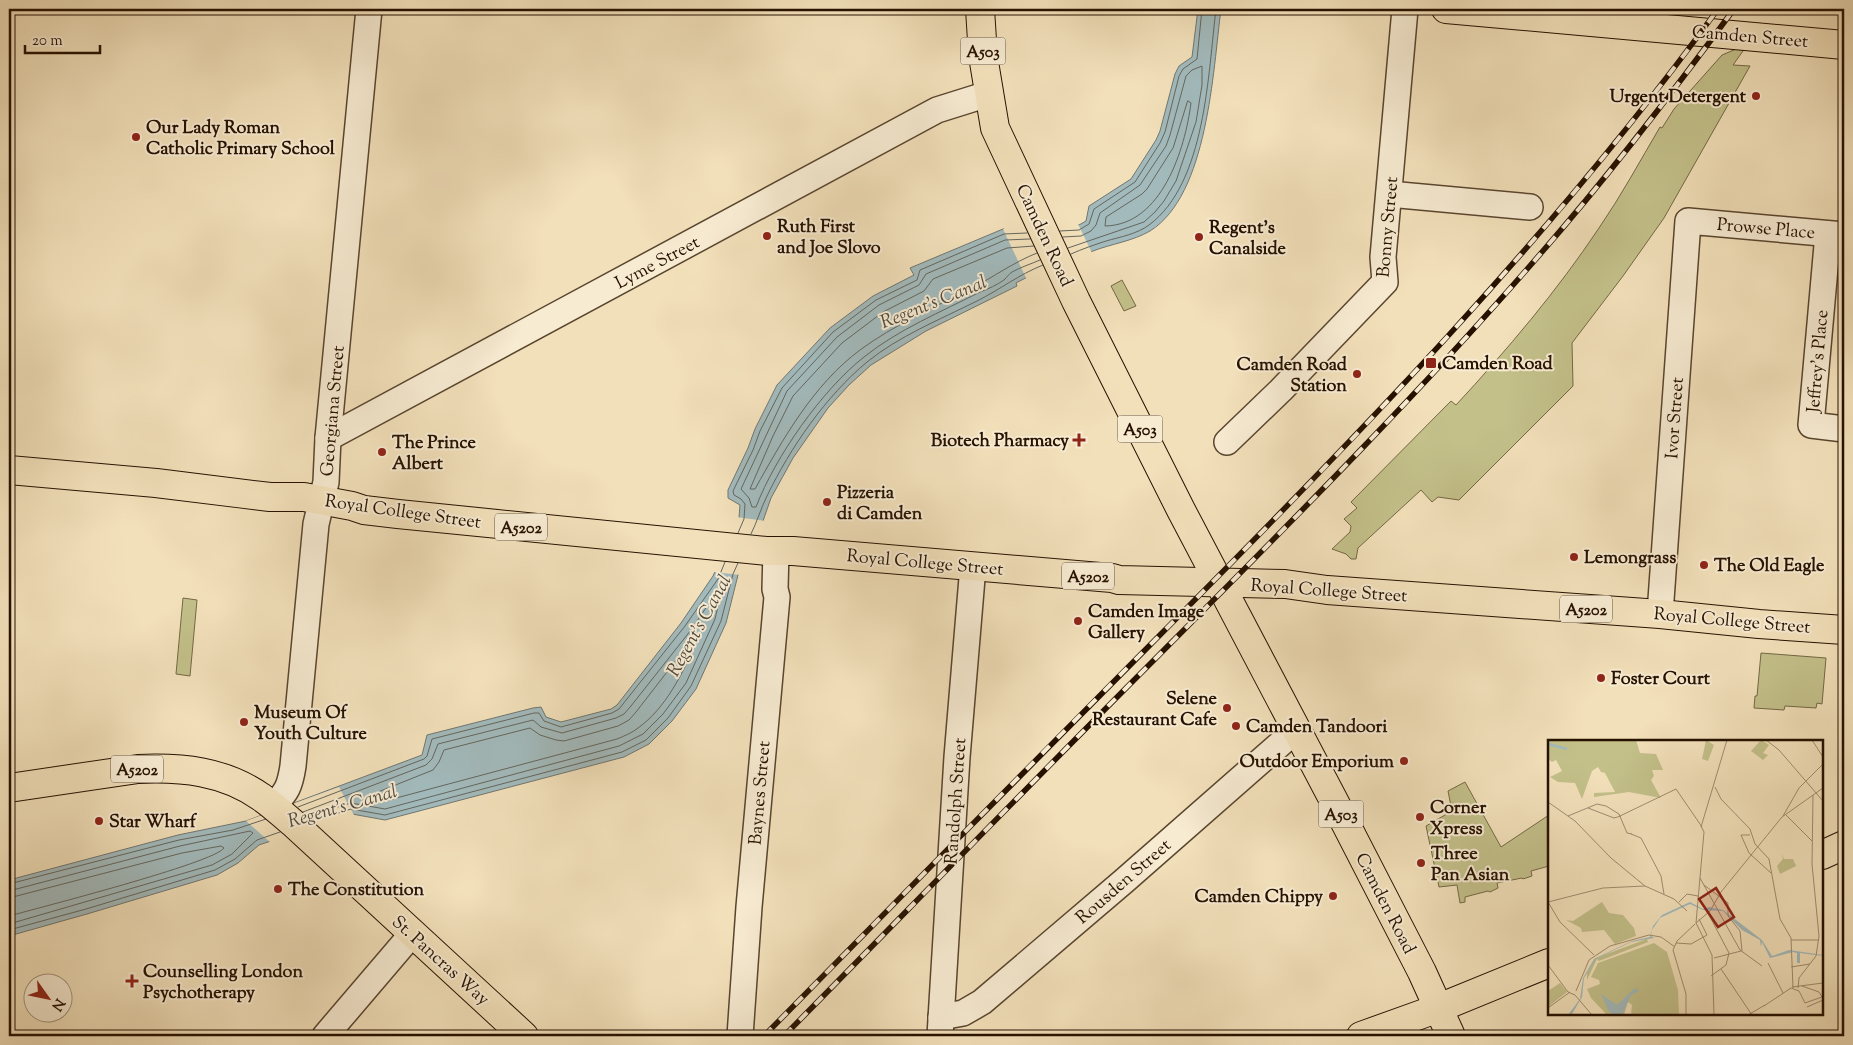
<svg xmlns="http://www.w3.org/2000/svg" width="1853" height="1045" font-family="'Sorts Mill Goudy',serif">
	<rect width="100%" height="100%" fill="#f2e0ba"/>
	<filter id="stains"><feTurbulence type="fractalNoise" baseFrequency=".004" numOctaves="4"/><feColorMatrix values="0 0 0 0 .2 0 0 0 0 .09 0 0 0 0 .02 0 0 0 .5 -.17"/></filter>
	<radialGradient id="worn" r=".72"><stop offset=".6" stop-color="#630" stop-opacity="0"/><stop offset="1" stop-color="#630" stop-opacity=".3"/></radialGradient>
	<g fill="#c3c08a" stroke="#746845">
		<path d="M1748,44L1733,65L1750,66L1664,218L1623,276L1572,343L1573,386L1459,500L1438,497L1432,502L1421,490L1358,548L1356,559H1351L1346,554L1332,549L1350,532L1351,526L1344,519L1357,508L1351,502L1451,401L1456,405C1507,350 1557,291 1599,228C1621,196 1640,161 1660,127L1662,128L1674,109L1722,55Z"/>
		<path d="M1122,280L1136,306L1124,311L1111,286Z"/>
		<path d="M183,598L197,600L190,676L176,674Z"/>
		<path d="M1761,653L1826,658L1822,704L1817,703L1816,708L1785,706L1784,710L1754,708L1755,696H1757Z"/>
		<path d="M1465,782L1501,847L1549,815V866L1531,871L1532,876L1523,879L1522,878L1497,883L1498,888L1490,892L1488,891L1465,897V902L1460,903L1457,885L1439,887L1426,826L1452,811L1448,791Z"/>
	</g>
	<path fill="#a2babc" stroke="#707671" d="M1198,9H1221C1213,70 1208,195 1150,231C1133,241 1111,244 1093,251C1067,259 1040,270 1016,283L1017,286L926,331L871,365L849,385L828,408L793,458L771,498L763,521L738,575L726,623L696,689L672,721L649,744L624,757L385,820L352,814L259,845L238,863L217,875L87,914L9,936V880L178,835L246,821L422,755L427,735L533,708L541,707L546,717L561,722L611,709L617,705L681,623L713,576L739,518L740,505L728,498V490L748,448L755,429L777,385L830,328L873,296L914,275L910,268L1003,229L1079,225L1086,221L1089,206L1131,179L1156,140L1160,131L1175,74L1179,66L1192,57Z"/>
	<g fill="#f2e0ba">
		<path d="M1077,222L1092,253L1027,280L1003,229L1009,226Z"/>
		<path d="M736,517L766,521L741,575L713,572Z"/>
		<path d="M339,787L355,817L352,816L271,843L246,821Z"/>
	</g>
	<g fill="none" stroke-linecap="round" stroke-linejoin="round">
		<g stroke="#64665e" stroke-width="1">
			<path d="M1188,101L1191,103C1185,149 1162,225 1105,226L1106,217L1142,194L1147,189L1173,148Z"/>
			<path d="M1060,231L1079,230L1089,224L1094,209L1135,182L1160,143L1165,132L1179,76L1183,69L1197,59L1202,9"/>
			<path d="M1063,237L1081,236L1091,231L1096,225L1100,213L1140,185L1166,146L1170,135L1186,76L1192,70L1202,66V85L1196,122L1176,181L1164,201L1155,212L1144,222L1068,248"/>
			<path d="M1030,239L1005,240L926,274L919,285L879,305L837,337L787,391L741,489L749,498L752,507H756C775,457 822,390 864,357C899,329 941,312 980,292C988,289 997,285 1004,280C1007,277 1009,274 1012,272C1021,267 1031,264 1040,260"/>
			<path d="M1034,246L1007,248L933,279L924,291L883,312L842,343L793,396L773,436L750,489H755C783,439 813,385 860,350C894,325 933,308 970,289C994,277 1012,263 1037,253"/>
			<path d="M1071,254C1082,249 1094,245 1106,241C1120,237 1137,234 1149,225C1206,183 1208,73 1216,9"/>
			<path d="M738,533L744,519L745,504L741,499L734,495L733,491L753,450L760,431L782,388L833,332L876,300L917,280L920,270L1004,234L1027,233"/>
			<path d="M751,534C757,522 761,508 767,496C790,448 826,396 867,362C899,336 939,320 977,301C1001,289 1018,275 1043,265"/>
			<path d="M694,640L696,644C682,674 666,708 638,728C632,733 624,736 617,739L385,801L372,798L373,794L433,770L439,762L444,750L530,728L540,735L556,740L564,741L618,726L629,720L636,712L691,641Z"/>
			<path d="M298,807L424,759L427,756L432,739L534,713H539L544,721L561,727L612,713L619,709L685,626L718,579L725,562"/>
			<path d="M303,812L426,765L432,759L438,744L533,720L541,727L562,733L616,718L624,714L631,706L691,630L718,590H722L715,619L686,683L663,714L643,734L619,746L385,809L351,803L308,816"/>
			<path d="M313,821L351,809L385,815L622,752L646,740L668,718L691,686L721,621L733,574L738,563"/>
			<path d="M9,884L179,840L233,830L266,819"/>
			<path d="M9,891L180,846L250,831L253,833L232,854L212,865L9,924"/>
			<path d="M9,898L182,853L221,846L224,848C214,863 38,908 9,916"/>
			<path d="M9,930L86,909L215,870L235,859L257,840L280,832"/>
		</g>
		<g stroke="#59452e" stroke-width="28">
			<g id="minor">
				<path d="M1389,194L1530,207"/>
				<path d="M1828,234L1811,425L1844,429"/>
				<path d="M328,438L937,110L988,94"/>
				<path d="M1227,442L1281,390L1385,282L1383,257L1405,9"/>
				<path d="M1660,614L1688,221L1844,235"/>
				<path d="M273,806C287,792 290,786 293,766L316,524L326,482L328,438L369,9"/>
				<path d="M941,1017L963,1013L982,1002L1124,881L1296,730"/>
				<path d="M325,1036L412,934"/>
				<path d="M740,1036L749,907L777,597L775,589L776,550"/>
				<path d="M940,1036L957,757L973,566"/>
			</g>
		</g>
		<g stroke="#261100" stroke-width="30">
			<g id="major">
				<path d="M1446,9L1844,45"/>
				<path d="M9,470L156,483L270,497H304L352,506L364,510L398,514L766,551H793L1112,578L1119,580L1285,584L1327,590L1660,614L1759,624L1844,630"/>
				<path d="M9,788L138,769C182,767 224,771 261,797C273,805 283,815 294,824L524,1036"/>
				<path d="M1822,855L1844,845"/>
				<path d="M1361,1036L1439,1008L1549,963"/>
			</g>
		</g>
		<g stroke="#261100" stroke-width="30">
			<path id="highway" d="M980,9L983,56L995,128L1076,301L1181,510L1334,801L1422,972L1451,1036"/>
		</g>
		<use href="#minor" stroke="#f7ebd2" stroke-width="25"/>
		<use href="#major" stroke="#f2e0ba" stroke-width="28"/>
		<use href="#highway" stroke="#f2e0ba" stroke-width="28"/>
		<g stroke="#261100" stroke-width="5.5">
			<g id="rail">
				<path d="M764,1036C894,904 1024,771 1155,640C1354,440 1552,237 1718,9"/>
				<path d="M784,1036C909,909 1033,781 1159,655C1290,523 1421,392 1542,252C1610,174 1673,92 1734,9"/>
			</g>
		</g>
		<use href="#rail" stroke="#f7ebd2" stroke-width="4" stroke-dasharray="11" stroke-linecap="butt"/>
	</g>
	<g fill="#8f2418" stroke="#f7ebd2" stroke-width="2">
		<circle cx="1756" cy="96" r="5"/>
		<circle cx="136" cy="137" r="5"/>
		<circle cx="767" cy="236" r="5"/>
		<circle cx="1199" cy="237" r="5"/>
		<rect x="1425" y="357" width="12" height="12" rx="2.5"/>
		<circle cx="1357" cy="374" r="5"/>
		<path d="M1076.5 432.5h5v5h5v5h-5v5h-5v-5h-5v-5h5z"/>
		<circle cx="382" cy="452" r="5"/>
		<circle cx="827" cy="502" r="5"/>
		<circle cx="1574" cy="557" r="5"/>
		<circle cx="1704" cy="565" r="5"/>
		<circle cx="1078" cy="621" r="5"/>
		<circle cx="1601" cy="678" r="5"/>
		<circle cx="1227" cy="708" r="5"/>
		<circle cx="244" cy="722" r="5"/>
		<circle cx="1236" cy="726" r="5"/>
		<circle cx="1404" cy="761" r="5"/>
		<circle cx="1420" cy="817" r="5"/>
		<circle cx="99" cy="821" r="5"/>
		<circle cx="1421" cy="863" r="5"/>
		<circle cx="278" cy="889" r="5"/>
		<circle cx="1333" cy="896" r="5"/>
		<path d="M129.5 973.5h5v5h5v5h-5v5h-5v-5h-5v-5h5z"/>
	</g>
	<g text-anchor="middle" stroke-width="4" stroke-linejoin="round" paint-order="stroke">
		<g fill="#f7ebd2" stroke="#65523f" stroke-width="1">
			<rect x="960.5" y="37.5" width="45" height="27" rx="4"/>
			<rect x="1117.5" y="415.5" width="45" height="27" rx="4"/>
			<rect x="495" y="513.5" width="52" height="27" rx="4"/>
			<rect x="1062" y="562.5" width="52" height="27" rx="4"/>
			<rect x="1560" y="595.5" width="52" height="27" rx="4"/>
			<rect x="111" y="755.5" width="52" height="27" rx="4"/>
			<rect x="1318.5" y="800.5" width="45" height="27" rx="4"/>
		</g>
		<g font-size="16" font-weight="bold" fill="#261100">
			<text x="983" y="57">A503</text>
			<text x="1140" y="435">A503</text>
			<text x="521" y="533">A5202</text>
			<text x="1088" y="582">A5202</text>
			<text x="1586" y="615">A5202</text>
			<text x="137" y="775">A5202</text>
			<text x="1341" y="820">A503</text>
		</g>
		<g font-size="18" fill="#261100" stroke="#f7ebd2">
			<text transform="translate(1750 36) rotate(5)" y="6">Camden Street</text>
			<text transform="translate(1387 227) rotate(-85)" y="6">Bonny Street</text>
			<text transform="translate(1766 228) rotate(5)" y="6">Prowse Place</text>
			<text transform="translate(1045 235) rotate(65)" y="6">Camden Road</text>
			<text transform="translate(657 262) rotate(-28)" y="6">Lyme Street</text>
			<text transform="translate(1817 361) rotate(-85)" y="6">Jeffrey's Place</text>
			<text transform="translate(332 411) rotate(-85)" y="6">Georgiana Street</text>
			<text transform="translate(1674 418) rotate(-86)" y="6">Ivor Street</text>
			<text transform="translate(403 511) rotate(8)" y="6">Royal College Street</text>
			<text transform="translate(925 562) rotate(5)" y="6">Royal College Street</text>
			<text transform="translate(1329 590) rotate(4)" y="6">Royal College Street</text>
			<text transform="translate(1732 620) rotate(5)" y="6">Royal College Street</text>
			<text transform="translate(759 793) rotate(-85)" y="6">Baynes Street</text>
			<text transform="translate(955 801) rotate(-86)" y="6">Randolph Street</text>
			<text transform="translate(1123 881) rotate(-41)" y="6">Rousden Street</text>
			<text transform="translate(1386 903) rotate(63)" y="6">Camden Road</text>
			<text transform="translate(441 960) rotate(42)" y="6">St. Pancras Way</text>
		</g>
		<g font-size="18" font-weight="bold" fill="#261100" stroke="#f7ebd2" text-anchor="start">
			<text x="1746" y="102" text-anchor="end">Urgent Detergent</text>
			<text x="146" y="133">Our Lady Roman<tspan x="146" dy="21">Catholic Primary School</tspan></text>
			<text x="777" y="232">Ruth First<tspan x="777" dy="21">and Joe Slovo</tspan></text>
			<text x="1209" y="233">Regent's<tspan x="1209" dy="21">Canalside</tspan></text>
			<text x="1442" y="369">Camden Road</text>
			<text x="1347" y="370" text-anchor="end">Camden Road<tspan x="1347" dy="21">Station</tspan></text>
			<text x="1069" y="446" text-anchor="end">Biotech Pharmacy</text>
			<text x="392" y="448">The Prince<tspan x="392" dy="21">Albert</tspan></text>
			<text x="837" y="498">Pizzeria<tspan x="837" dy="21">di Camden</tspan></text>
			<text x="1584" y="563">Lemongrass</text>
			<text x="1714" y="571">The Old Eagle</text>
			<text x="1088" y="617">Camden Image<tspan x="1088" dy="21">Gallery</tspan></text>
			<text x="1611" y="684">Foster Court</text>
			<text x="1217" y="704" text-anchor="end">Selene<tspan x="1217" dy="21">Restaurant Cafe</tspan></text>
			<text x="254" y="718">Museum Of<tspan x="254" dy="21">Youth Culture</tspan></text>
			<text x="1246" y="732">Camden Tandoori</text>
			<text x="1394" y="767" text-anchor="end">Outdoor Emporium</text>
			<text x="1430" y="813">Corner<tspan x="1430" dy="21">Xpress</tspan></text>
			<text x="109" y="827">Star Wharf</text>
			<text x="1431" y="859">Three<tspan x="1431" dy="21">Pan Asian</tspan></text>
			<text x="288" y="895">The Constitution</text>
			<text x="1323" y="902" text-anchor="end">Camden Chippy</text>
			<text x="143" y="977">Counselling London<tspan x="143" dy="21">Psychotherapy</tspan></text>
		</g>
		<g font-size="19" font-style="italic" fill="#514c42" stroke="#f7ebd2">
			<text transform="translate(933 301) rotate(-22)" y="7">Regent's Canal</text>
			<text transform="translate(698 625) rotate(-61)" y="7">Regent's Canal</text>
			<text transform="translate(342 805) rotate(-16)" y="7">Regent's Canal</text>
		</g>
	</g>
	<g transform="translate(1548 740)">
		<rect width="275" height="275" fill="#f2e0ba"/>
		<path d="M0,0H88L92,13L108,14L115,30H104L106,36L103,40L113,58L81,52L46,57V53L67,52L57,33L53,32L50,27L44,31L34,59L27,43L10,42L2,37L14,31L8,20L4,22L0,19ZM158,0L166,5L160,21L154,19ZM213,0L221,5L215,13L220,15L215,20L203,11ZM234,114L236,119H245L248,126L232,134L229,126L235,119ZM54,162L61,173L75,175L86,188L88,196L67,204L56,190L34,192L33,188L18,180L25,181ZM99,199L100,202L51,221L49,219L39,240V233L48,218ZM106,203L119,212L130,250L131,275H83L84,265L80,262L76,275H59L43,258L39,249L52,244L51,240L43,237L50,223ZM12,243L19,252L0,267V251Z" fill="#c3c08a"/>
		<path d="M142,162L155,169L161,167L175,170L214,200L224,216L241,210L275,215V216L252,213V223H249V213L245,212L222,218L214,202L213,207L212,200L194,190L175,171L155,170L142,164L112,178L104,190L103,196L106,198L83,202L48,219L36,238L34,257L24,274L20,275L32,259L35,238L46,219L84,201L102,197L105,186L114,175ZM87,248L91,251L83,255L74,275H65L60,270L53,254L69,265Z" fill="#a2babc"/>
		<path fill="none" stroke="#a2babc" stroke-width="2.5" d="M0,4L19,9"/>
		<path fill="none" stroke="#a08d70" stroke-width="1" d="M218,0L231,10L275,61M264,0L275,17M167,47L173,59L202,89L207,104L221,119L232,179L243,198L245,248M0,62L27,81L63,118L97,146L126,159L139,171M40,68L66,78L73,76M238,75L264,101M20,76L49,64L58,66L71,74L79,93L84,94M72,76L128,49L154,87M235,76L251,48L275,24M153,87L179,0M83,94L93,98L113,136L116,154M202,95H193L201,113L223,133M152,138L192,210M156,145L180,163V176L192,191L194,211M150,156L160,173M0,162L55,148L97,146M0,162L12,182L46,215M131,162L139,154L150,156M160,173L181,213L178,225L163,236M148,183L156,92L153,86M243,200H271M128,203L143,204L159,195L151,179M192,210L214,226M166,218L193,211M220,223L235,253M0,225L20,252L27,255L44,275M243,227L262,224M173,229L204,275M244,247L275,243M250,248L251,238L268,216L271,196L264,124L265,55M28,251L41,220L62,206L101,195L113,197L127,207M216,266L243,248L251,251L257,263L274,257L271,252L254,246M259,267L275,260M0,268L22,252M138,275V254L125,210L129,201L147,184M166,275L164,215L148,183L162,171L173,152L234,77L275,48M200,275L217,265"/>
		<path fill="#8f2418" fill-opacity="0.15" stroke="#8f2418" stroke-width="2.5" d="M168,148L186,177L170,187L151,159Z"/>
		<rect width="275" height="275" fill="none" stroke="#261100" stroke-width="2.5"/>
	</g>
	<rect width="1853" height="1045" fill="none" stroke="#f2e0ba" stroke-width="30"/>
	<rect x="10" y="10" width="1833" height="1025" fill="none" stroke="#261100" stroke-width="2.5"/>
	<rect x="15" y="15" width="1823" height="1015" fill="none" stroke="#261100"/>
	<g transform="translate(48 998) rotate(123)"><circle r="24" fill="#f7ebd2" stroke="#a3947e"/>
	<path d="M0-4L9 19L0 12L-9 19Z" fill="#8f2418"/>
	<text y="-8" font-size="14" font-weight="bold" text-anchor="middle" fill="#261100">N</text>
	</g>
	<path d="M25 45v8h75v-8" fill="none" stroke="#261100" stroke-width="2.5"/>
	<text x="32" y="45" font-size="15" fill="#261100" stroke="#f7ebd2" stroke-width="4" paint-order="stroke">20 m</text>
	<rect width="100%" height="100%" filter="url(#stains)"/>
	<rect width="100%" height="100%" fill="url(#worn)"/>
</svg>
